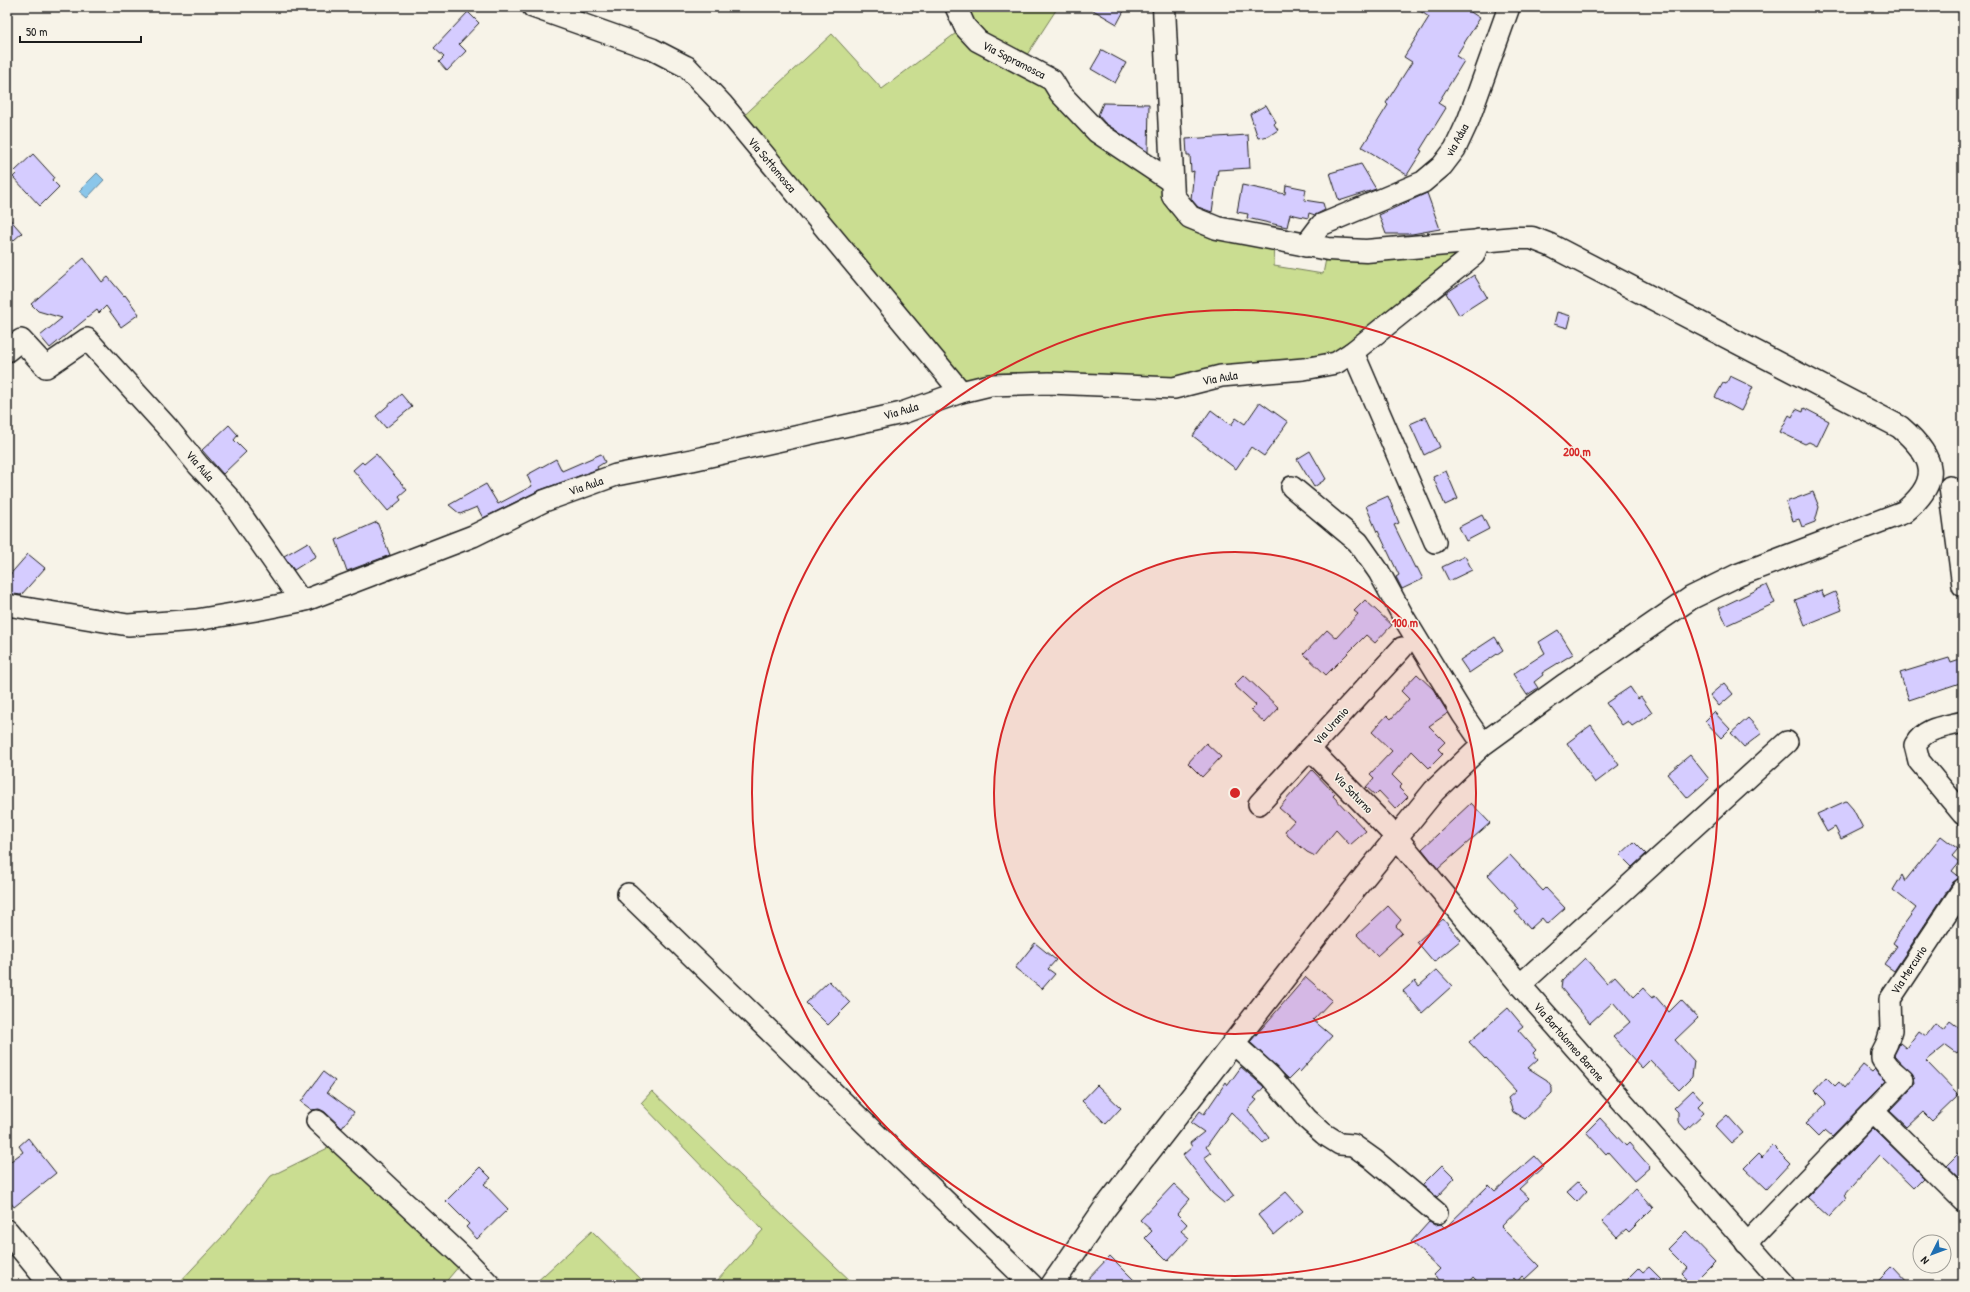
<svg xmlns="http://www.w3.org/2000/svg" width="1970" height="1292" font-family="'Patrick Hand',sans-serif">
	<rect width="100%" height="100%" fill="#f7f3e8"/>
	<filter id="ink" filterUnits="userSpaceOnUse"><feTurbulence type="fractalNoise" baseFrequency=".025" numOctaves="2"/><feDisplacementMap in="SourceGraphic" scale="8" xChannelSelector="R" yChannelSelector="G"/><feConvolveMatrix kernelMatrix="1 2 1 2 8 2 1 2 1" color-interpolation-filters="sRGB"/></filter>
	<g filter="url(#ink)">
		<g fill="#cadd91" stroke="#737c56">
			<path d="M956,7H1058L1021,64L1172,182L1190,217L1275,239L1274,266L1323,274L1328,249L1479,240L1353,352L1304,369L961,392L737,122L832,34L882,89L964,27Z"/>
			<path d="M652,1091L855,1285H719L716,1282L763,1230L641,1103Z"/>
			<path d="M340,1142L465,1259L443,1285H177L223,1236L271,1176Z"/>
			<path d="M592,1231L647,1285H533Z"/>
		</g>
		<path fill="#8ac6ea" stroke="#5e8298" d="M97,173L104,180L87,198L79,191Z"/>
		<g fill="#d5ccff" stroke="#1c1c1c">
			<path d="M1088,7H1126L1117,24Z"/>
			<path d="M1414,7H1463L1480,18L1456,56L1464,61L1438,103L1446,108L1420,150L1422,151L1407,175L1362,147L1388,105L1386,103L1412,62L1404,57L1429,17Z"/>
			<path d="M468,12L479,23L459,44L466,51L447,71L439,62L444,57L434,48Z"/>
			<path d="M1102,50L1126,63L1115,83L1091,69Z"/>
			<path d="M1103,103L1149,104L1148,152L1105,123L1098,115Z"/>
			<path d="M1266,105L1276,122L1274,124L1278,130L1269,136L1258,138L1250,114Z"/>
			<path d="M1248,135L1250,168L1218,170L1212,212L1198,207L1191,199L1194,171L1191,172L1190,155H1187L1186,139Z"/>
			<path d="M33,154L54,177L52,180L59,187L40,206L13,177L17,173L15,171Z"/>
			<path d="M1361,164L1376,189L1339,201L1330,173Z"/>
			<path d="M1242,185L1285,194L1286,185L1306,189L1304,200L1323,203L1325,210L1315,215L1309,213L1308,218L1290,214L1287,227L1247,218L1248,214L1237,212Z"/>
			<path d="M1427,193L1440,229L1412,234H1386L1379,215Z"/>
			<path d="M7,216L22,233L7,246Z"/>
			<path d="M84,258L102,282L108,277L124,296L125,295L139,314L121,327L106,306L99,313L97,310L50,348L40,336L62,318L38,311L31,304Z"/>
			<path d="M1474,275L1487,297L1459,315L1446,293Z"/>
			<path d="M1557,312L1571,316L1568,328L1554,324Z"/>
			<path d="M1730,376L1753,387L1741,411L1715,397L1723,383L1726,384Z"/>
			<path d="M401,394L412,407L386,428L376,416Z"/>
			<path d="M1260,402L1288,422L1264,456L1251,447L1236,469L1193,436L1211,410L1231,425L1236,418L1245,424Z"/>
			<path d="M1804,408L1829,421L1817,446L1809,442L1805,444L1780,432L1789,415L1792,417L1796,409L1803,412Z"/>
			<path d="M1426,417L1440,447L1424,455L1410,424Z"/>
			<path d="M229,425L238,435L234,440L246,452L223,474L202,450Z"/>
			<path d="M1310,451L1326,479L1314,487L1297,459Z"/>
			<path d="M376,454L407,490L399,497L401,500L388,511L353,470L362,462L364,464Z"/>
			<path d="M601,454L605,462L597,467L598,469L540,490L483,518L477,507L460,514L449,505L486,484L498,504L532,486L527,475L556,459L562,471Z"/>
			<path d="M1446,471L1458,499L1445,505L1433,477Z"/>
			<path d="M1813,492L1819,507L1815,522L1802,527L1799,519L1793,521L1786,502Z"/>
			<path d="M1388,496L1399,523L1394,525L1415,568L1417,567L1423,579L1402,589L1396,577L1399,575L1378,531L1377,532L1366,506Z"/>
			<path d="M1482,515L1489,529L1466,541L1459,527Z"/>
			<path d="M377,522L390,555L347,571L336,540Z"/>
			<path d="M308,542L316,556L294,570L284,556Z"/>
			<path d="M28,554L45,568L21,595L7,593V578Z"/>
			<path d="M1465,556L1472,570L1449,581L1442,567Z"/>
			<path d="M1767,585L1775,603L1727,625L1719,608Z"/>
			<path d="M1821,590L1824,597L1835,592L1842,610L1805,625L1795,600Z"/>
			<path d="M1365,600L1392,625L1375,643L1366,635L1326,675L1304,654L1327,630L1336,638L1358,614L1354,611Z"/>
			<path d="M1558,630L1573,654L1542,673L1543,675L1534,682L1538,688L1527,695L1513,674L1545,653L1539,642Z"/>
			<path d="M1495,637L1503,650L1469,673L1460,660Z"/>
			<path d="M1949,658L1951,663L1963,659V682L1909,700L1900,673Z"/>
			<path d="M1417,674L1433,689L1448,713L1429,726L1445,742L1438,749L1443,754L1429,768L1412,751L1392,775L1402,785L1399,788L1408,797L1396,809L1379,791L1375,795L1366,787L1374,778L1370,774L1392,751L1372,732L1387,715L1391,719L1409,699L1401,691Z"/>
			<path d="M1244,675L1279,708L1265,723L1251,710L1256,705L1234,685Z"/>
			<path d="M1724,683L1733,694L1719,706L1710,695Z"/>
			<path d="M1630,687L1638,699L1641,697L1652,713L1632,726L1628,721L1622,725L1606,703Z"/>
			<path d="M1714,712L1730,729L1721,738L1705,721Z"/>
			<path d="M1748,718L1762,733L1744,747L1731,733Z"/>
			<path d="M1591,725L1619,765L1595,783L1567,743Z"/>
			<path d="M1206,743L1221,757L1202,777L1188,763Z"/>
			<path d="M1690,755L1709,779L1687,798L1667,774Z"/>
			<path d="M1312,770L1335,794L1333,796L1366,831L1350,845L1336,830L1315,856L1307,852L1288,836L1285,831L1294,821L1279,808Z"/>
			<path d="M1846,801L1853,809L1863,828L1841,839L1835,827L1827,832L1817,814Z"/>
			<path d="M1471,803L1490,823L1438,869L1422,849Z"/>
			<path d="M1941,836L1958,849L1952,856L1959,862L1952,871L1961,878L1953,882L1894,971L1884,964L1897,946L1893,943L1898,935L1897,934L1916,908L1893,890L1902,875L1905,881Z"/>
			<path d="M1634,842L1646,854L1632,867L1620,855Z"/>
			<path d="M1510,855L1543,891L1546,888L1565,908L1547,924L1542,918L1530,929L1515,912L1519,909L1488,875Z"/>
			<path d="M1388,906L1401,920L1396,926L1402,933L1377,956L1357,935Z"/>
			<path d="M1443,919L1461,940L1434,962L1417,942Z"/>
			<path d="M1035,943L1056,960L1048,969L1055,974L1042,989L1015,968Z"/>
			<path d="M1585,958L1607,983L1615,976L1634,997L1643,988L1652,998L1655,996L1669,1012L1681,1000L1698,1018L1675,1040L1694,1061L1692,1077L1679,1090L1650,1060L1642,1068L1613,1037L1630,1022L1613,1002L1590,1023L1561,988L1562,980Z"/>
			<path d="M1437,970L1452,986L1422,1013L1403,991L1415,981L1419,986Z"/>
			<path d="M1306,977L1332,1000L1313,1020L1332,1036L1300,1072L1298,1070L1289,1079L1250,1042Z"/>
			<path d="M829,981L850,1003L828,1025L806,1003Z"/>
			<path d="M1508,1008L1523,1026L1518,1030L1536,1050L1533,1053L1538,1059L1528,1068L1547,1080L1552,1087V1093L1525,1119L1513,1112L1508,1098L1516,1091L1486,1058L1485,1059L1469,1042Z"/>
			<path d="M1950,1021L1963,1031V1046L1957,1053L1946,1045L1926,1061L1959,1095L1932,1121L1923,1112L1907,1127L1890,1111L1912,1088L1915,1083L1914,1077L1894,1055L1900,1043L1906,1048L1919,1031L1926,1036L1935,1024L1943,1030Z"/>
			<path d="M1863,1065L1872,1072L1875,1069L1886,1081L1832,1136L1825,1130L1818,1137L1805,1124L1826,1104L1825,1101L1814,1090L1826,1077L1835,1086L1839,1082L1844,1088Z"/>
			<path d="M1241,1067L1264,1087L1254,1098L1257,1100L1248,1110L1269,1138L1263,1143L1231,1112L1206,1147L1211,1153L1204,1158L1234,1196L1224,1203L1212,1193L1183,1155L1192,1147L1190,1143L1204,1132L1191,1123L1200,1111L1204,1114L1226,1082L1228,1085Z"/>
			<path d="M323,1072L335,1081L327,1092L354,1112L342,1128L325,1112L319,1109L312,1110L301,1102Z"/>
			<path d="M1097,1085L1121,1108L1106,1124L1082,1101Z"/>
			<path d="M1693,1090L1703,1101L1698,1106L1704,1113L1686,1130L1678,1121V1112L1674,1108Z"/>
			<path d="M1727,1115L1743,1133L1731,1143L1715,1126Z"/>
			<path d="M1600,1118L1626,1146L1629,1143L1650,1167L1634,1181L1608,1152L1606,1154L1586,1132Z"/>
			<path d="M1873,1128L1924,1178L1914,1188L1880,1155L1844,1195L1846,1199L1829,1217L1807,1197Z"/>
			<path d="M28,1138L56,1173L14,1207L7,1198V1164L23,1152L19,1146Z"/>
			<path d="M1773,1146L1790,1163L1766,1189L1744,1168L1758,1154L1762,1158Z"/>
			<path d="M1963,1148V1183L1945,1166Z"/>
			<path d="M1535,1156L1544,1166L1519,1189L1529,1198L1501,1227L1539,1266L1525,1279L1522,1276L1517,1282L1514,1278L1507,1285H1481L1473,1277L1466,1285H1445L1434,1275L1440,1269L1411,1242L1429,1222L1435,1225L1441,1224L1445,1228L1489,1185L1495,1191Z"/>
			<path d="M1442,1165L1455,1178L1437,1197L1422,1185Z"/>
			<path d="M480,1167L491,1178L484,1184L508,1209L477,1239L466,1227L469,1224L446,1201Z"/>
			<path d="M1578,1182L1587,1191L1577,1202L1567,1192Z"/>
			<path d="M1174,1184L1190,1199L1177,1214L1187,1224L1181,1231L1189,1238L1168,1261L1145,1238L1152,1231L1140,1220Z"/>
			<path d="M1636,1189L1653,1208L1629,1232L1626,1229L1617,1237L1602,1221Z"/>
			<path d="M1286,1192L1303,1211L1274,1235L1258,1215Z"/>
			<path d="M1686,1231L1715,1261L1692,1284L1682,1274L1687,1268L1668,1249Z"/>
			<path d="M1110,1256L1139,1285H1082Z"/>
			<path d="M1649,1267L1661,1279L1657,1285H1622L1639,1268L1643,1272Z"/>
			<path d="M1892,1267L1909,1285H1874Z"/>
		</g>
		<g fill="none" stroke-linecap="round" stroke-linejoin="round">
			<g stroke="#1c1c1c" stroke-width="24">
				<g id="minor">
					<path d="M533,7L652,49L683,65L687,67L722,104L961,392"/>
					<path d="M956,7L965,27L978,41L1052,80L1060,93L1097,132L1172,182"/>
					<path d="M1305,246L1321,225L1423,182L1442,166L1455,149L1468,121L1509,7"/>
					<path d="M7,351L21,340L46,367L87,339L167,427L198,465L230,499L301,601"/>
					<path d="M1353,352L1435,542"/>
					<path d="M1292,487L1358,542L1379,572L1404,618L1463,715L1483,744"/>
					<path d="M1950,487L1963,586"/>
					<path d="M7,605L128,625L196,620L256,610L306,600L473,536L544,501L616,475L692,460L902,413L961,392L990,385L1049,383L1174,388L1221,376L1304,369L1336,363L1353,352L1474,255L1479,240"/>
					<path d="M1963,722C1945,727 1925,727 1915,745L1919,761L1963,814"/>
					<path d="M1310,749L1397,838L1520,985L1784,1285"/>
					<path d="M1259,804L1402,648"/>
					<path d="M628,894L1032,1285"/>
					<path d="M1520,985L1787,742"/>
					<path d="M1233,1043L1270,1076L1307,1119L1324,1134L1340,1144L1353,1145L1374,1160L1437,1213"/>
					<path d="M1873,1111L1903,1080L1888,1067L1882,1059V1053L1887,1043L1891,1030L1890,999L1963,889"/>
					<path d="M317,1121L465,1259L490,1285"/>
					<path d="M1746,1243L1873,1111L1963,1200"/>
				</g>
			</g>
			<g stroke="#1c1c1c" stroke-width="25">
				<g id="major">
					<path d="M7,1231L51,1285"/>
					<path d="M1052,1285L1105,1208L1327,923L1434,791L1483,744L1566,684L1691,598L1738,575L1904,512C1942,481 1936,458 1900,427L1550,245L1532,238H1515L1366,251L1328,249L1217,228L1190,217L1173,196L1164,7"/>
				</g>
			</g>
			<use href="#minor" stroke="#f7f3e8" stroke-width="21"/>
			<use href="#major" stroke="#f7f3e8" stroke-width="22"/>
		</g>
	</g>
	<circle cx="1235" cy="793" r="241" fill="#d62828" fill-opacity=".12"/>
	<g fill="none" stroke="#d62828" stroke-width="2">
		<circle cx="1235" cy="793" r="241"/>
		<circle cx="1235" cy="793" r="483"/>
	</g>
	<g text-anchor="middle" stroke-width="3" stroke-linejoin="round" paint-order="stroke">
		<g font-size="12" fill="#1c1c1c" stroke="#f7f3e8">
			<text transform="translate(1014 60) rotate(27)" y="4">Via Sopramosca</text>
			<text transform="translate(1457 140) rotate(-61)" y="4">via Adua</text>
			<text transform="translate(772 165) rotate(50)" y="4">Via Sottomosca</text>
			<text transform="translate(1220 378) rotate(-10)" y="4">Via Aula</text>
			<text transform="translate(901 411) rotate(-16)" y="4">Via Aula</text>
			<text transform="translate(200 466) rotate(49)" y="4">Via Aula</text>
			<text transform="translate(586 486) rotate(-19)" y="4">Via Aula</text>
			<text transform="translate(1331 726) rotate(-48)" y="4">Via Uranio</text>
			<text transform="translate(1353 793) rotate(46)" y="4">Via Saturno</text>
			<text transform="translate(1909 970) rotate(-57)" y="4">Via Mercurio</text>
			<text transform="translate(1569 1042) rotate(49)" y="4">Via Bartolomeo Barone</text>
		</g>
	</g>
	<circle cx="1235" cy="793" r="6" fill="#d62828" stroke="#f7f3e8" stroke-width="2"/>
	<g font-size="12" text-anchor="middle" font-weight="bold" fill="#d62828" stroke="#f7f3e8" stroke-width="3" stroke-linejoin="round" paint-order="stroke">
		<text x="1577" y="456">200 m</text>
		<text x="1405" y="627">100 m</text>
	</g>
	<rect width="1970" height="1292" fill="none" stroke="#f7f3e8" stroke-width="24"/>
	<rect x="12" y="12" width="1946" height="1268" fill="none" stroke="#1c1c1c" stroke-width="1.5" filter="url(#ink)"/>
	<g transform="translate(1932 1254) rotate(228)"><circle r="19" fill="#f7f3e8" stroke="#9f9d96"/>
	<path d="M0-3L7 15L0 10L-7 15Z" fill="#1f6fb2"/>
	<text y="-6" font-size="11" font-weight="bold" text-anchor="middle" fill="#1c1c1c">N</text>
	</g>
	<path d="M20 36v6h121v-6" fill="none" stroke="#1c1c1c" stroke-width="2"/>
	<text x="26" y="36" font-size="12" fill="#1c1c1c" stroke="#f7f3e8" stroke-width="3" paint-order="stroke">50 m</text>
</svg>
